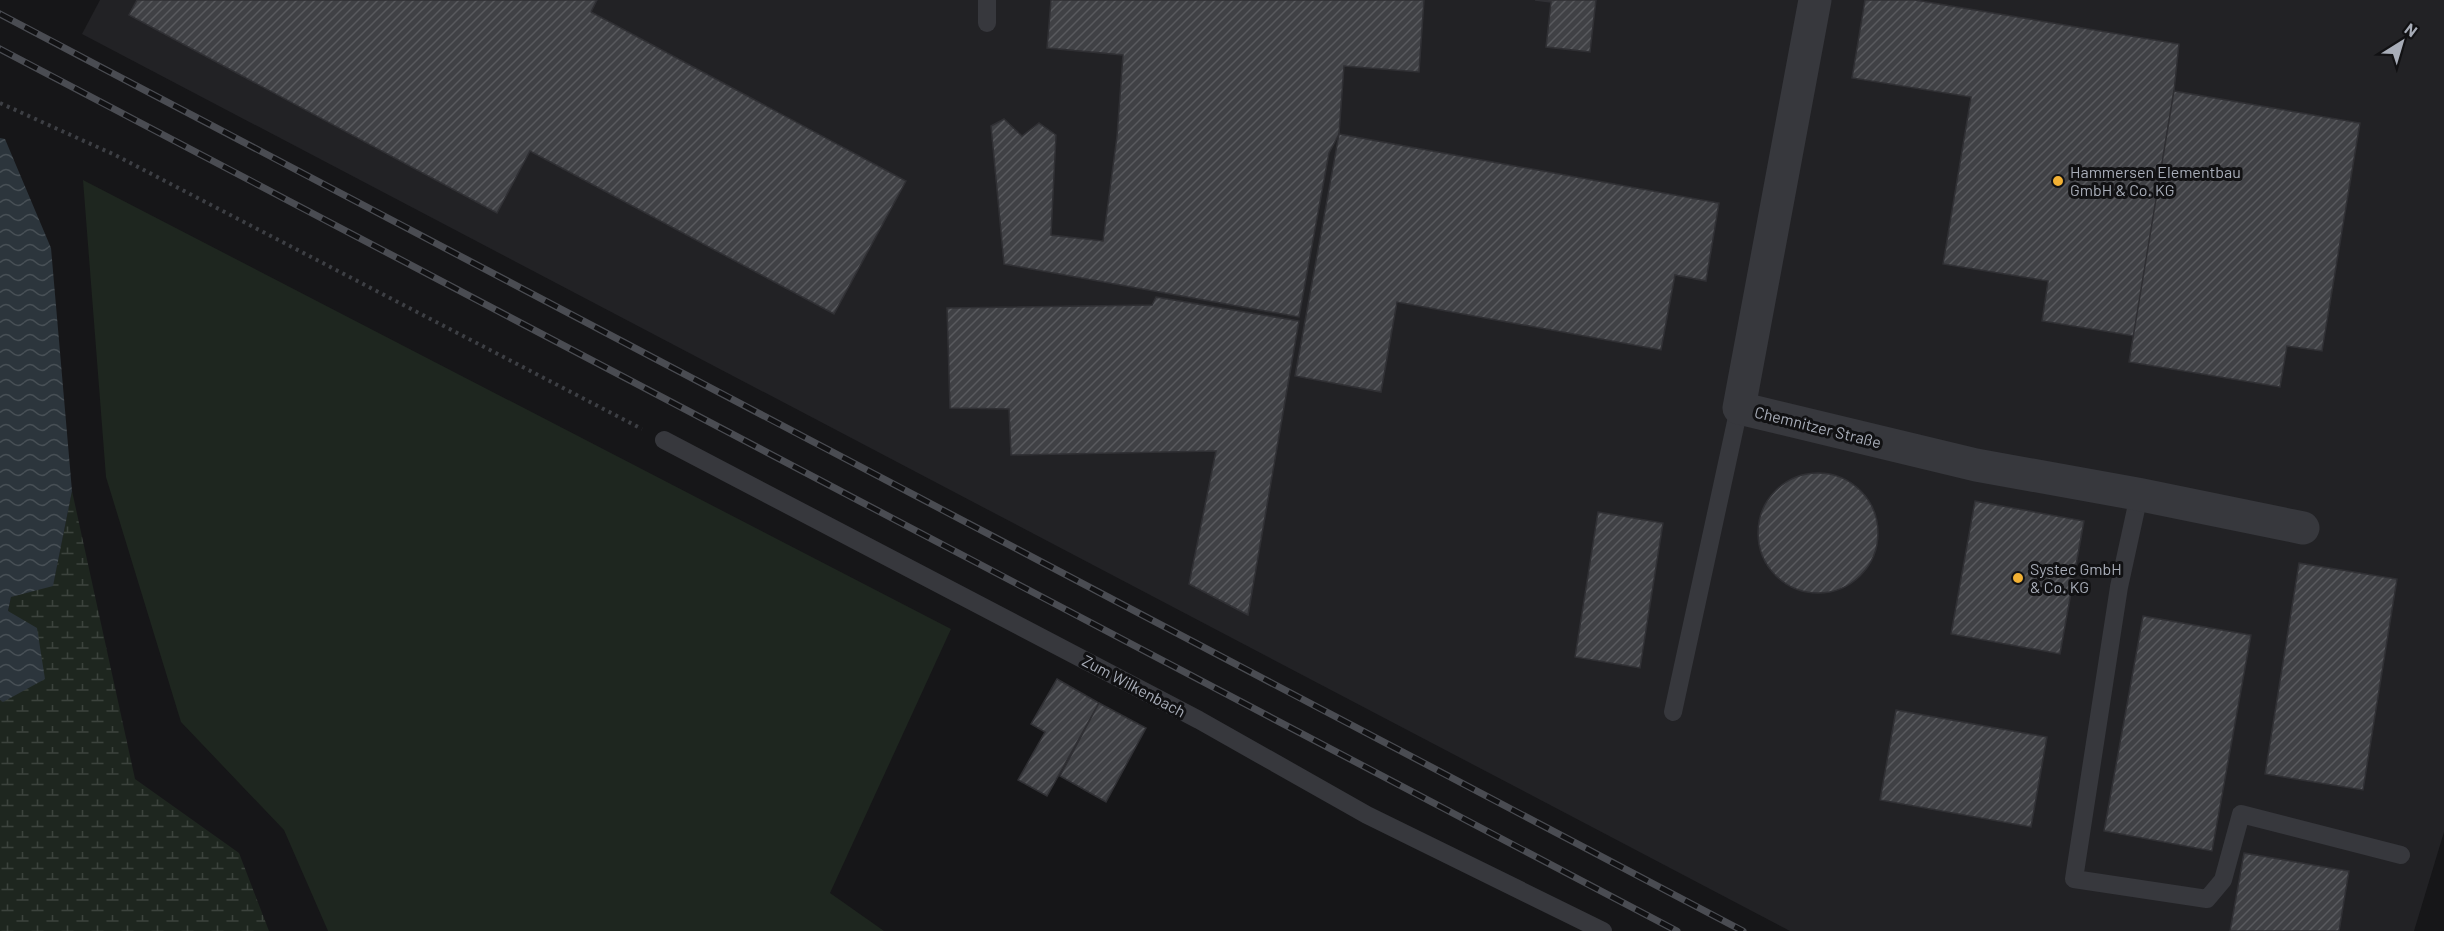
<svg xmlns="http://www.w3.org/2000/svg" width="2444" height="931" font-family="Barlow,sans-serif">
	<defs>
		<pattern id="wetland-marsh" width="20" height="14" patternUnits="userSpaceOnUse" patternTransform="scale(1.5)"><rect width="20" height="14" fill="#1e261f"/><path d="M1 5h8M5 5V1M11 12h8M15 12V8" fill="none" stroke="#3c433d"/></pattern>
		<pattern id="water-waves" width="16" height="10" patternUnits="userSpaceOnUse" patternTransform="scale(1.5)"><rect width="16" height="10" fill="#2c353c"/><path d="M0 5q4-4 8 0t8 0" fill="none" stroke="#485056"/></pattern>
		<pattern id="building-hatch" width="6" height="6" patternUnits="userSpaceOnUse" patternTransform="scale(1.5)"><rect width="6" height="6" fill="#404145"/><path d="M-1 1l2-2M0 6l6-6M5 7l2-2" fill="none" stroke="#595a5e"/></pattern>
	</defs>
	<rect width="100%" height="100%" fill="#161618"/>
	<path fill="#222225" d="M100,0H2444V832L2414,931H1790L82,34Z"/>
	<path fill="#1e261f" d="M83,180L951,629L830,893L884,931H328L284,830L181,722L106,477Z"/>
	<path fill="url(#wetland-marsh)" d="M72,491L135,779L239,853L269,931H0V700L4,702L8,612L11,597L53,585Z"/>
	<path fill="url(#water-waves)" d="M0,138L5,139L51,248L72,491L53,586L11,597L8,611L37,628L45,679L3,702L0,700Z"/>
	<g fill="url(#building-hatch)" stroke="#303034" stroke-width="1.5">
		<path d="M137,0H597L591,12L906,181L834,314L530,151L497,213L129,15Z"/>
		<path d="M1051,0H1424L1419,72L1344,66L1339,134L1329,153L1299,317L1004,264L991,126L1004,119L1022,136L1039,123L1056,135L1051,235L1103,241L1117,136L1123,55L1047,48Z"/>
		<path d="M1535,0H1596L1590,52L1546,47L1551,2Z"/>
		<path d="M1865,0H1915L2179,44L2174,91L2134,336L2042,321L2048,281L1943,264L1971,97L1852,78Z"/>
		<path d="M2174,91L2360,123L2322,351L2287,346L2280,387L2129,362Z"/>
		<path d="M1339,134L1719,203L1706,281L1675,275L1661,350L1397,302L1381,392L1295,376Z"/>
		<path d="M1156,297L1299,321L1248,615L1189,584L1216,451L1011,455L1009,409L950,408L947,308L1152,305Z"/>
		<circle cx="1818" cy="533" r="60"/>
		<path d="M1975,501L2084,521L2060,654L1951,634Z"/>
		<path d="M1598,512L1663,523L1640,668L1575,657Z"/>
		<path d="M2299,563L2397,579L2363,790L2265,774Z"/>
		<path d="M2143,616L2251,635L2212,851L2104,831Z"/>
		<path d="M1057,679L1099,703L1047,796L1018,780L1045,732L1031,724Z"/>
		<path d="M1099,703L1146,728L1106,802L1060,776Z"/>
		<path d="M1896,710L2047,737L2031,827L1880,800Z"/>
		<path d="M2244,853L2349,871L2339,931H2230Z"/>
	</g>
	<g fill="none" stroke-linecap="round" stroke-linejoin="round">
		<path stroke="#3d3f44" stroke-width="4" stroke-dasharray="3 4.5" stroke-linecap="butt" d="M0,103L115,155L642,429"/>
		<g stroke="#37383d" stroke-width="18">
			<path d="M987,23V0"/>
			<path d="M664,440L1199,720L1367,815L1603,931"/>
			<path d="M2137,494L2136,509L2119,587L2074,879L2207,899L2223,880L2241,814L2401,855"/>
			<path d="M1673,712L1739,408"/>
		</g>
		<path stroke="#37383d" stroke-width="33" d="M1815,0L1739,408L1976,465L2137,494L2303,528"/>
		<g stroke="#4a4c52" stroke-width="7">
			<g id="rail">
				<path d="M0,14L1743,931"/>
				<path d="M0,49L1677,931"/>
			</g>
		</g>
		<use href="#rail" stroke="#111113" stroke-width="4.5" stroke-dasharray="14" stroke-linecap="butt"/>
	</g>
	<g fill="#f2b134" stroke="#111113" stroke-width="2">
		<circle cx="2058" cy="181" r="6"/>
		<circle cx="2018" cy="578" r="6"/>
	</g>
	<g text-anchor="middle" stroke-width="6" stroke-linejoin="round" paint-order="stroke">
		<g font-size="16" fill="#a8adb8" stroke="#111113" text-anchor="start">
			<text x="2070" y="178">Hammersen Elementbau<tspan x="2070" dy="18">GmbH &amp; Co. KG</tspan></text>
			<text x="2030" y="575">Systec GmbH<tspan x="2030" dy="18">&amp; Co. KG</tspan></text>
		</g>
		<g font-size="16" fill="#a8adb8" stroke="#111113">
			<text transform="translate(1818 427) rotate(14)" y="6">Chemnitzer Straße</text>
			<text transform="translate(1134 686) rotate(28)" y="6">Zum Wilkenbach</text>
		</g>
	</g>
	<g transform="translate(2402 42) rotate(37)" stroke="#111113" stroke-width="4.5" paint-order="stroke">
	<path d="M0-4.5L10 22L0 15L-10 22Z" fill="#a8adb8"/>
	<text y="-9" font-size="16" font-weight="bold" text-anchor="middle" fill="#a8adb8">N</text>
	</g>
</svg>
